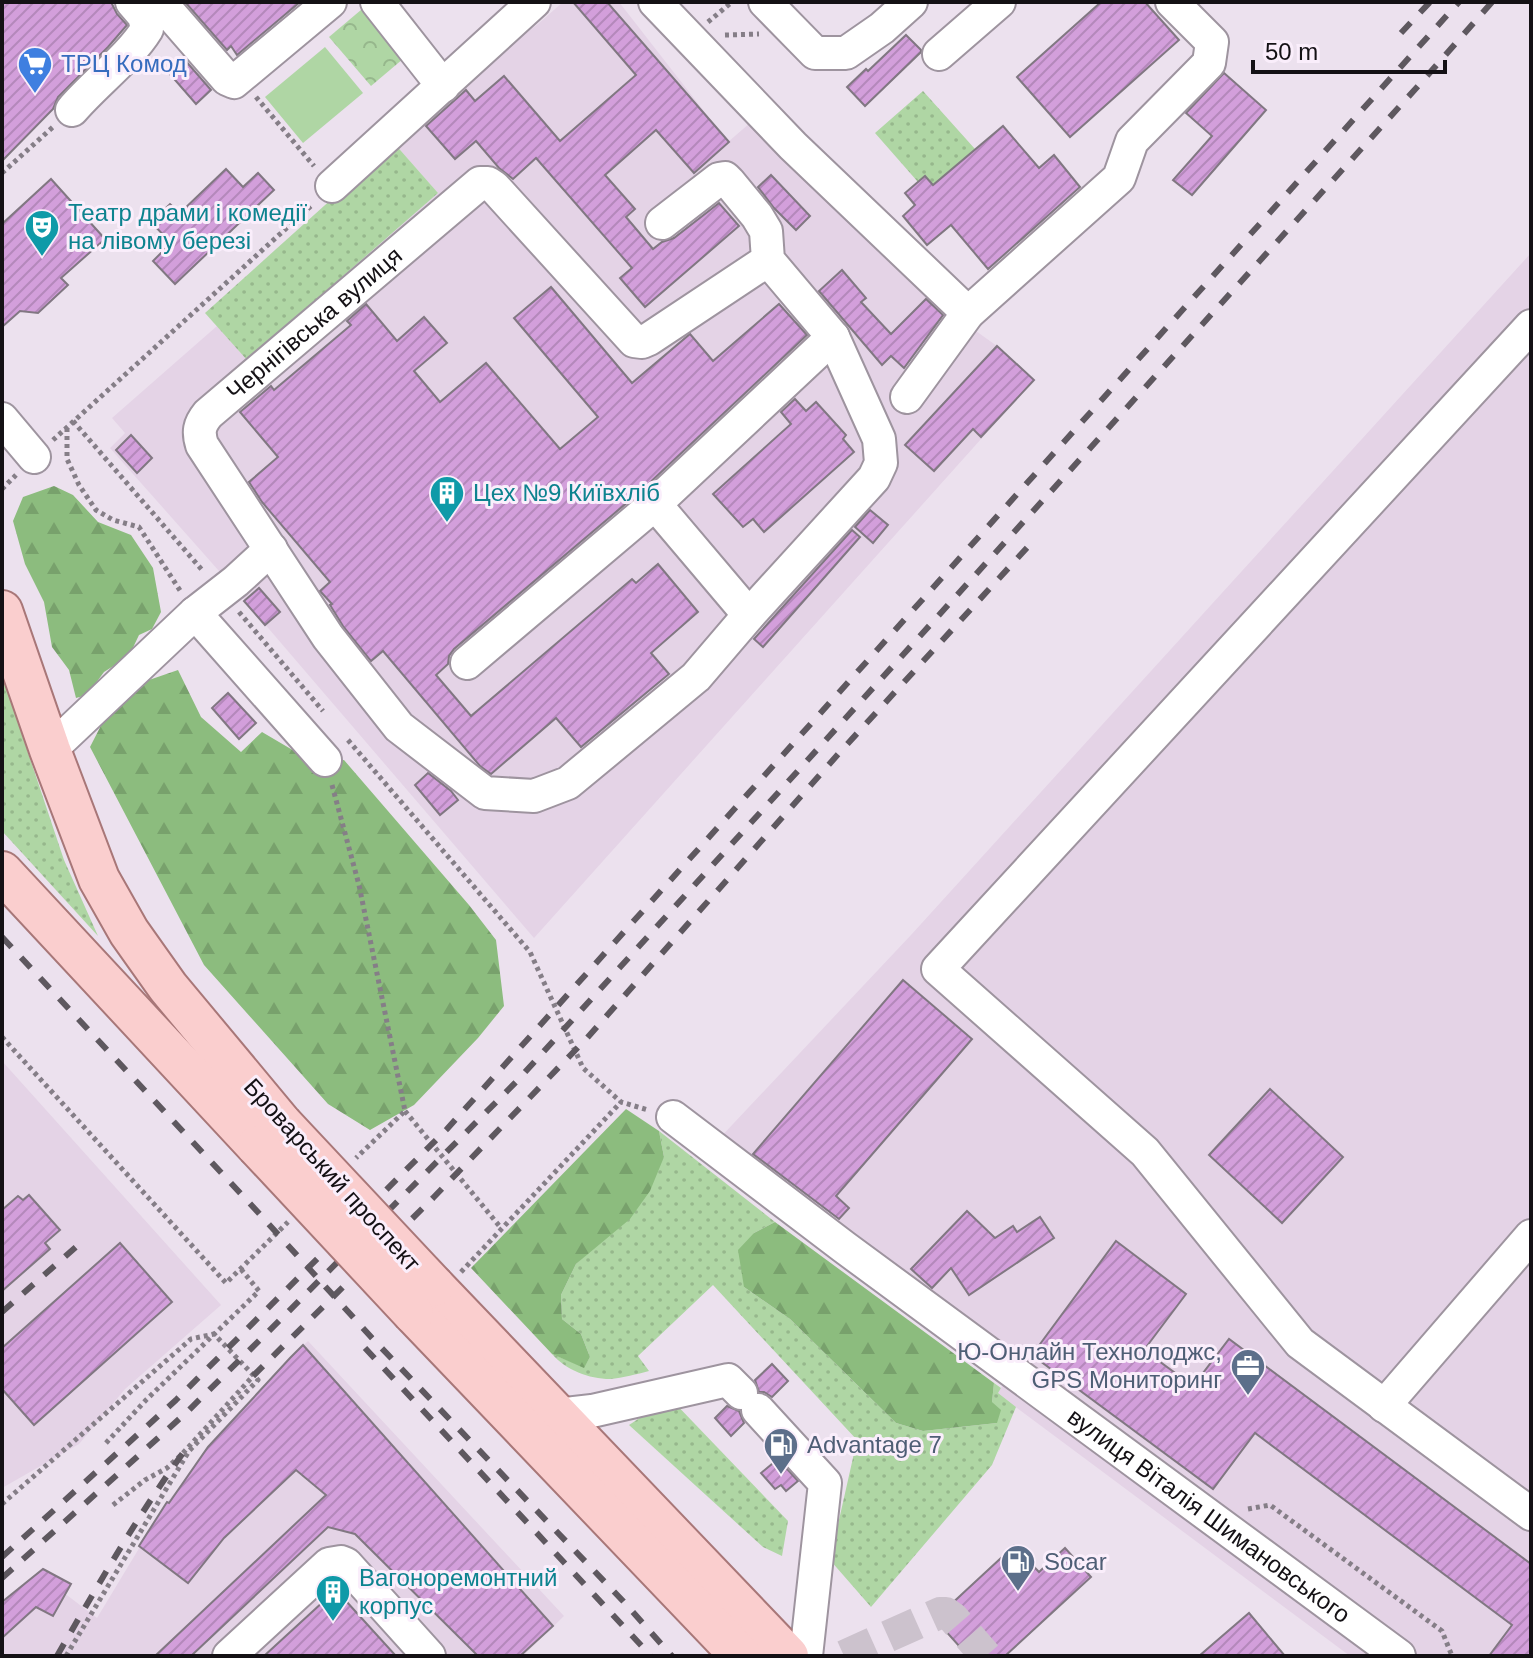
<svg xmlns="http://www.w3.org/2000/svg" width="1533" height="1658" font-family="Helvetica,sans-serif">
	<defs>
		<pattern id="grass-dots" width="8" height="8" patternUnits="userSpaceOnUse" patternTransform="scale(2)"><rect width="8" height="8" fill="#afd6a4"/><path d="M2 2h.1M6 6h.1" fill="none" stroke="#96b78c" stroke-width="1.8" stroke-linecap="round"/></pattern>
		<pattern id="forest-firs" width="22" height="20" patternUnits="userSpaceOnUse" patternTransform="scale(2)"><rect width="22" height="20" fill="#8cbc7e"/><path d="M5 1l3.5 6h-7zM16 11l3.5 6h-7z" fill="#78a16c"/></pattern>
		<pattern id="park-crowns" width="20" height="18" patternUnits="userSpaceOnUse" patternTransform="scale(2)"><rect width="20" height="18" fill="#afd6a4"/><path d="M2 6a3 3 0 1 1 6 0M12 15a3 3 0 1 1 6 0" fill="none" stroke="#96b78c"/></pattern>
		<pattern id="building-hatch" width="6" height="6" patternUnits="userSpaceOnUse" patternTransform="scale(2)"><rect width="6" height="6" fill="#d39fdb"/><path d="M-1 1l2-2M0 6l6-6M5 7l2-2" fill="none" stroke="#b488bb"/></pattern>
	</defs>
	<rect width="100%" height="100%" fill="#ece1ee"/>
	<g fill="#e4d3e6">
		<path d="M563,2H619L728,142L750,123L928,297L997,346L1034,380L534,938L227,580L110,448L125,433L112,418L217,326L247,360L438,193L394,143L488,61L538,24Z"/>
		<path d="M1531,253V1656H1350L997,1393L1018,1365L717,1141L911,935Z"/>
		<path d="M2,1061L221,1305L125,1389L79,1444L2,1488Z"/>
		<path d="M308,1341L564,1616L523,1656H2V1624L51,1583L97,1618L167,1502L186,1479L208,1447L289,1359Z"/>
	</g>
	<g fill="url(#grass-dots)">
		<path d="M923,91L975,149L933,185L925,176L918,182L875,133Z"/>
		<path d="M394,143L438,193L247,360L205,313Z"/>
		<path d="M2,675L64,860L98,936L2,831Z"/>
		<path d="M659,1131L775,1222L754,1233L744,1287L790,1319L896,1423L923,1431L997,1423L992,1402L994,1383L1001,1388L998,1393L1016,1407L992,1465L871,1607L830,1560L857,1440L713,1285L638,1356L649,1371C637,1374 623,1378 610,1379C589,1379 566,1370 552,1354L584,1367L590,1357L581,1334L562,1319L561,1295L576,1264L599,1243L664,1157Z"/>
		<path d="M670,1398L788,1521L782,1556L763,1547L629,1425Z"/>
	</g>
	<g fill="url(#forest-firs)">
		<path d="M54,486L73,495L98,522L131,535L153,568L161,612L152,629L139,635L129,656L104,672L87,695L76,698L69,670L52,647L44,602L25,564L13,521L23,497Z"/>
		<path d="M178,670L201,717L241,752L262,732L313,762L344,760L469,905L496,940L504,1006L478,1038L414,1105L370,1130L328,1104L204,965L90,747L111,706L149,680Z"/>
		<path d="M626,1109L659,1131L664,1157L650,1191L630,1219L576,1264L561,1295L562,1319L581,1334L590,1357L584,1368L552,1354L471,1268Z"/>
		<path d="M775,1222L994,1383L992,1402L1001,1410L997,1423L923,1431L896,1423L790,1319L744,1287L738,1250L754,1233Z"/>
	</g>
	<path fill="url(#park-crowns)" d="M368,4L410,53L371,86L329,37Z"/>
	<path fill="#afd6a4" d="M325,47L363,93L303,143L265,97Z"/>
	<g fill="url(#building-hatch)" stroke="#817782" stroke-width="2">
		<path d="M2,2H111L117,14L127,25L108,47L58,97L53,109L2,161Z"/>
		<path d="M185,2H300L237,55L231,46L227,50Z"/>
		<path d="M573,2H607L729,142L694,173L656,130L605,175L635,209L626,217L653,249L662,242L674,238L719,203L739,226L645,307L620,278L632,268L536,158L513,179L499,168L476,141L455,159L426,126L466,90L475,101L504,76L560,141L636,75Z"/>
		<path d="M1101,2H1145L1179,40L1070,137L1017,77Z"/>
		<path d="M906,35L921,50V52L865,106L847,87L866,69L868,71Z"/>
		<path d="M184,59L211,90L196,104L169,73Z"/>
		<path d="M1224,73L1266,110L1192,195L1173,180L1212,136L1186,113Z"/>
		<path d="M1003,126L1039,168L1054,155L1080,187L988,269L951,225L927,245L903,216L915,205L905,193L925,176L933,185Z"/>
		<path d="M226,169L243,187L258,173L274,190L175,284L153,261L171,243L151,222L170,204L180,213Z"/>
		<path d="M771,175L810,216L796,230L774,208L758,187Z"/>
		<path d="M51,179L105,239L61,278L68,285L38,313L20,311L2,327V224Z"/>
		<path d="M842,270L866,298L861,302L891,334L926,299L943,315L904,368L891,356L882,365L819,291Z"/>
		<path d="M551,287L632,383L690,334L713,361L779,304L807,335L642,490L454,649L449,656L448,664L436,675L471,716L632,579L636,583L658,564L698,612L651,653L669,674L581,747L556,718L491,774L480,766L383,651L371,661L343,626L330,605L332,604L320,591L330,582L262,502L249,482L278,457L240,412L271,386L274,390L351,325L347,321L366,304L397,341L424,317L447,343L414,371L440,402L486,363L560,449L598,417L514,318Z"/>
		<path d="M997,346L1034,380L981,437L973,429L934,471L905,445Z"/>
		<path d="M795,399L806,411L816,402L846,435L843,439L854,452L764,532L753,519L743,527L713,494L791,424L781,412Z"/>
		<path d="M131,435L152,458L137,473L116,450Z"/>
		<path d="M870,510L888,525L873,543L855,527Z"/>
		<path d="M852,530L860,537L763,647L754,639Z"/>
		<path d="M259,588L280,612L265,625L244,601Z"/>
		<path d="M228,693L256,723L239,739L212,708Z"/>
		<path d="M428,773L451,791L458,800L440,815L415,785Z"/>
		<path d="M903,980L972,1039L836,1196L849,1208L839,1219L753,1154Z"/>
		<path d="M1270,1089L1343,1157L1282,1223L1209,1155Z"/>
		<path d="M29,1195L60,1230L45,1243L50,1249L2,1291V1210L18,1196L23,1200Z"/>
		<path d="M967,1211L995,1238L1013,1226L1017,1232L1040,1217L1054,1238L969,1295L951,1268L932,1288L911,1269Z"/>
		<path d="M1116,1241L1186,1294L1144,1350L1193,1386L1229,1339L1531,1564V1656H1489L1512,1625L1255,1433L1213,1489L1032,1355Z"/>
		<path d="M120,1243L172,1302L34,1425L2,1389V1348Z"/>
		<path d="M303,1345L553,1626L520,1656H478L355,1534L328,1527L191,1656H155L326,1495L296,1470L224,1538L188,1583L139,1546L167,1502L169,1503L208,1447L290,1358Z"/>
		<path d="M772,1364L788,1381L772,1397L764,1392H759L755,1380Z"/>
		<path d="M727,1406L739,1411L744,1423L731,1436L715,1418Z"/>
		<path d="M778,1459L798,1481L786,1491L781,1485L775,1489L761,1473Z"/>
		<path d="M1014,1546L1039,1572L1065,1548L1091,1577L1005,1656H968L935,1619Z"/>
		<path d="M43,1569L71,1584L53,1616L36,1607L2,1638V1602Z"/>
		<path d="M336,1590L396,1656H264Z"/>
		<path d="M1249,1613L1285,1656H1199Z"/>
	</g>
	<g fill="none" stroke-linecap="round" stroke-linejoin="round">
		<path stroke="#ccc2cd" stroke-width="32" stroke-dasharray="32 16" stroke-linecap="butt" d="M844,1656L940,1613H946L953,1618L986,1656"/>
		<g stroke="#9e949f" stroke-width="36">
			<g id="minor">
				<path d="M160,2L227,79L234,82L330,2"/>
				<path d="M377,2L443,86"/>
				<path d="M655,2L793,146L968,313"/>
				<path d="M765,2L815,53H846L882,28L911,2"/>
				<path d="M939,54L999,2"/>
				<path d="M72,110C94,84 130,57 147,29L144,16L132,2"/>
				<path d="M332,186L534,2"/>
				<path id="s1" d="M662,223L719,179L725,178L729,182L757,216L766,231L768,260L833,337L879,439L881,463L874,478L749,615L696,677L568,783L534,796L485,793L399,727L328,637L202,445C198,432 199,425 208,414L480,183H488L494,187L634,341L642,342L649,339L768,260"/>
				<path d="M1531,326L938,969L1145,1152L1300,1343L1531,1514"/>
				<path d="M907,397L968,313L1119,178L1132,141L1209,63L1212,42L1172,2"/>
				<path d="M2,419L34,457"/>
				<path d="M655,504L749,615"/>
				<path d="M195,613L325,760"/>
				<path d="M467,663L655,504L833,337"/>
				<path d="M50,750L195,613L236,581L271,549"/>
				<path id="s2" d="M673,1117L844,1247L1399,1656"/>
				<path d="M1384,1406L1531,1236"/>
				<path d="M758,1410L825,1483L806,1656"/>
				<path d="M557,1415L592,1411L728,1380L741,1393"/>
				<path d="M229,1656L329,1564L341,1562L346,1564L429,1656"/>
			</g>
		</g>
		<g stroke="#a87778" stroke-width="44">
			<g id="major">
				<path d="M2,611L50,750L99,879L129,932L168,987L282,1124"/>
				<path d="M2,872L257,1146"/>
				<path d="M434,1286L788,1656"/>
				<path d="M413,1313L741,1656"/>
			</g>
		</g>
		<g stroke="#857e87" stroke-width="5" stroke-dasharray="4 4" stroke-linecap="butt">
			<path d="M708,22L732,2"/>
			<path d="M725,35L759,34"/>
			<path d="M256,97L314,166"/>
			<path d="M2,173L53,127"/>
			<path d="M73,421L203,571"/>
			<path d="M67,428V459L79,485L96,510L113,520L139,527L181,592"/>
			<path d="M53,440L312,205"/>
			<path d="M2,489L16,475"/>
			<path d="M239,612L323,711"/>
			<path d="M348,740L530,952L583,1068L621,1102L648,1110"/>
			<path d="M332,785L359,885L405,1111L356,1158"/>
			<path d="M2,1037L226,1283L288,1222"/>
			<path d="M405,1111L501,1228"/>
			<path d="M461,1272L621,1102"/>
			<path d="M106,1443L146,1400L259,1291L240,1268"/>
			<path d="M183,1453L253,1376"/>
			<path d="M2,1504L191,1339L214,1334L258,1380L189,1451L66,1656"/>
			<path d="M113,1505L145,1480L167,1468L182,1454"/>
			<path d="M1248,1509L1270,1505L1442,1631L1452,1656"/>
		</g>
		<use href="#minor" stroke="#fff" stroke-width="32"/>
		<use href="#major" stroke="#facece" stroke-width="40"/>
		<g stroke="#5e585f" stroke-width="6" stroke-dasharray="14 14" stroke-linecap="butt">
			<path d="M1401,33L1430,2"/>
			<path d="M2,937L255,1209L372,1338L623,1601L672,1656"/>
			<path d="M2,1312L76,1247"/>
			<path d="M365,1348L651,1656"/>
			<path d="M253,1376L433,1198L587,1038L841,751L1035,539"/>
			<path d="M2,1557L176,1400L447,1129L1459,2"/>
			<path d="M2,1578L187,1412L281,1319L517,1081L1419,85L1492,2"/>
			<path d="M57,1656C97,1587 136,1518 183,1453"/>
		</g>
		<g stroke="#a87778" stroke-width="44" stroke-linecap="butt">
			<g id="major-bridge">
				<path d="M282,1124L434,1286"/>
				<path d="M257,1146L413,1313"/>
			</g>
		</g>
		<use href="#major-bridge" stroke="#facece" stroke-width="40"/>
	</g>
	<defs>
		<g id="supermarket-pin" transform="scale(1.8)"><path d="M0 17L-7.5 6A9.5 9.5 0 1 1 7.5 6Z" fill="#3f7fe0" stroke="#faeefb"/><path d="M-6-5.5h2.5l.6 2H6L4.5 2H-2.5L-4.4-4H-6ZM-1.5 3.2a1.3 1.3 0 1 0 .1 0ZM3 3.2a1.3 1.3 0 1 0 .1 0Z" fill="#fff"/></g>
		<g id="theatre-pin" transform="scale(1.8)"><path d="M0 17L-7.5 6A9.5 9.5 0 1 1 7.5 6Z" fill="#0f9aa8" stroke="#faeefb"/><path d="M-5-5.5Q0-4 5-5.5V0Q5 5 0 6Q-5 5-5 0ZM-3.3-2.5H-1v1.5H-3.3ZM1-2.5H3.3v1.5H1ZM-2.8 1Q0 5.5 2.8 1Z" fill="#fff"/></g>
		<g id="building-pin" transform="scale(1.8)"><path d="M0 17L-7.5 6A9.5 9.5 0 1 1 7.5 6Z" fill="#0f9aa8" stroke="#faeefb"/><path d="M-4-6H4V6H1V3H-1V6H-4ZM-2.5-4.3h1.7v1.8h-1.7ZM.8-4.3h1.7v1.8H.8ZM-2.5-1h1.7V.8h-1.7ZM.8-1h1.7V.8H.8Z" fill="#fff"/></g>
		<g id="office-pin" transform="scale(1.8)"><path d="M0 17L-7.5 6A9.5 9.5 0 1 1 7.5 6Z" fill="#5c6f8a" stroke="#faeefb"/><path d="M-6-3h4V-5.5h4V-3h4V5H-6ZM-1-4.5V-3h2v-1.5ZM-6 0V1H6V0Z" fill="#fff"/></g>
		<g id="fuel-pin" transform="scale(1.8)"><path d="M0 17L-7.5 6A9.5 9.5 0 1 1 7.5 6Z" fill="#5c6f8a" stroke="#faeefb"/><path d="M-5.5-6h7V0h2V4h1.3V-2.5L3-4.5l.8-.8L6-3V5H2.5V1h-1V6h-7ZM-4.2-4.7v3.2H.2V-4.7Z" fill="#fff"/></g>
	</defs>
	<g fill-rule="evenodd">
		<use href="#supermarket-pin" x="35" y="64"/>
		<use href="#theatre-pin" x="42" y="227"/>
		<use href="#building-pin" x="447" y="493"/>
		<use href="#office-pin" x="1248" y="1366"/>
		<use href="#fuel-pin" x="781" y="1445"/>
		<use href="#fuel-pin" x="1018" y="1562"/>
		<use href="#building-pin" x="333" y="1592"/>
	</g>
	<g text-anchor="middle" stroke-width="6" stroke-linejoin="round" paint-order="stroke">
		<g font-size="24" fill="#366cbe" stroke="#faeefb" text-anchor="start">
			<text x="61" y="72">ТРЦ Комод</text>
		</g>
		<g font-size="24" fill="#0d838f" stroke="#faeefb" text-anchor="start">
			<text x="68" y="221">Театр драми і комедії<tspan x="68" dy="28">на лівому березі</tspan></text>
			<text x="473" y="501">Цех №9 Київхліб</text>
			<text x="359" y="1586">Вагоноремонтний<tspan x="359" dy="28">корпус</tspan></text>
		</g>
		<g font-size="24" fill="#141115" stroke="#faeefb">
			<text dy="8" stroke="none"><textPath href="#s1" startOffset="1572">Чернігівська вулиця</textPath></text>
			<text transform="translate(332 1175) rotate(48)" y="8">Броварський проспект</text>
			<text dy="8" stroke="none"><textPath href="#s2" startOffset="668">вулиця Віталія Шимановського</textPath></text>
		</g>
		<g font-size="24" fill="#4e5e75" stroke="#faeefb" text-anchor="start">
			<text x="1222" y="1360" text-anchor="end">Ю-Онлайн Технолоджс,<tspan x="1222" dy="28">GPS Мониторинг</tspan></text>
			<text x="807" y="1453">Advantage 7</text>
			<text x="1044" y="1570">Socar</text>
		</g>
	</g>
	<rect width="1533" height="1658" fill="none" stroke="#141115" stroke-width="8"/>
	<path d="M1253 60v12h192v-12" fill="none" stroke="#141115" stroke-width="4"/>
	<text x="1265" y="60" font-size="24" fill="#141115" stroke="#faeefb" stroke-width="6" paint-order="stroke">50 m</text>
</svg>
